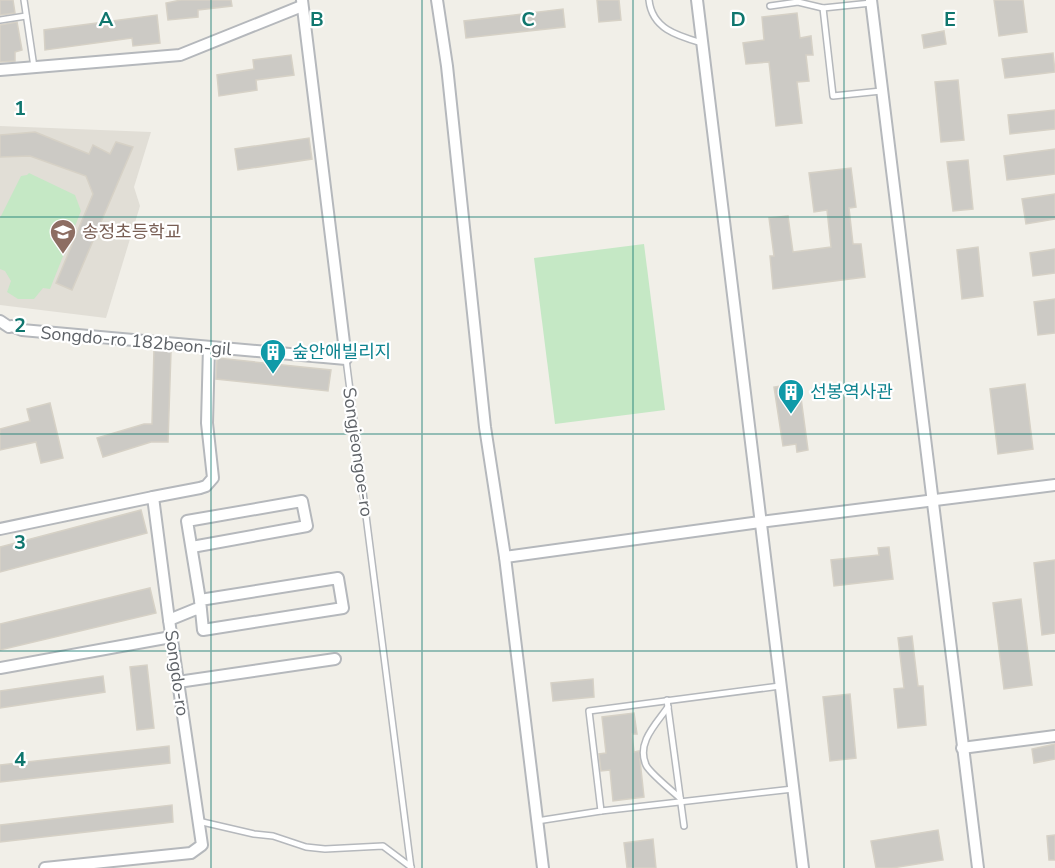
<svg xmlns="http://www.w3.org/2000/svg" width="1055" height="868" font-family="'Nunito Sans','Noto Sans KR',sans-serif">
	<rect width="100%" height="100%" fill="#f1efe8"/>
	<path fill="#e1ded6" d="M0,126L151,132L134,187L140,206L106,318L0,305Z"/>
	<g fill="#c5e8c5">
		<path d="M29,173L75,195L81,211L50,289L43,288L34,299H18L7,292L11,281L5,271L0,269V218L21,176L27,175Z"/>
		<path d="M644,244L665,410L555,424L534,258Z"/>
	</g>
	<g fill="#cccac5" stroke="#d6d1c6" stroke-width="1.5">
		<path d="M0,0H13L15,13L0,15Z"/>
		<path d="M181,0H231L232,6L198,10V17L168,20L166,3Z"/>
		<path d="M597,0H619L621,20L599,22Z"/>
		<path d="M994,0H1023L1027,32L999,36Z"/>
		<path d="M563,9L565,27L466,38L464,21Z"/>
		<path d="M797,13L800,38L811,36L813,55H806L809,81L797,82L802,123L776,126L769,62L746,64L743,43L764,40L762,17Z"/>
		<path d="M157,15L160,43L133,46L132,38L45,50L44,30Z"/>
		<path d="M17,22L22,50L15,52V61L0,62V25Z"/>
		<path d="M944,31L946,44L924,48L922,35Z"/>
		<path d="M1053,53L1055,72L1005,78L1002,59Z"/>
		<path d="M291,55L294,75L256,80L257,90L219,96L217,75L254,69L253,60Z"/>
		<path d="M958,80L964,140L941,142L935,82Z"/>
		<path d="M1055,110V129L1010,134L1008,115Z"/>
		<path d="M35,132L89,154L93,145L110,154L116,142L133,147L72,290L56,283L93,194L86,176L30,156L0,157V135Z"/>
		<path d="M309,138L312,159L238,170L235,149Z"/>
		<path d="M1055,149V174L1007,180L1004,156Z"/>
		<path d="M968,160L973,209L953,211L947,162Z"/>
		<path d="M851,168L856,207L849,208L853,244H861L865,277L773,289L770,256H774L769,218L788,216L793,252L831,247L827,210L814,212L809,173Z"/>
		<path d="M1055,194V219L1026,224L1022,199Z"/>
		<path d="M978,247L983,296L962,299L957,250Z"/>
		<path d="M1055,249V273L1033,276L1030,253Z"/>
		<path d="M1055,299V333L1038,335L1034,302Z"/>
		<path d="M154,349L171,351L168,442H151L103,457L97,438L144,424H152Z"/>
		<path d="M217,358L331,370L328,391L216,379Z"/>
		<path d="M799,383L808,450L797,452L796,444L783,446L774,387Z"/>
		<path d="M1025,384L1033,449L998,454L990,389Z"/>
		<path d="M50,403L63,458L41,463L36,442L0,450V429L30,421L27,409Z"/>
		<path d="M141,510L147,533L0,572V547Z"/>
		<path d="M889,547L893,579L834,586L831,560L879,555L878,548Z"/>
		<path d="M1055,560V633L1042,635L1034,563Z"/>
		<path d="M150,588L156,613L0,650V624Z"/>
		<path d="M1021,599L1032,685L1004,689L993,603Z"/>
		<path d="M912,636L918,686H923L926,725L898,728L894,689L904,688L898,638Z"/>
		<path d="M147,665L154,728L137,730L130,667Z"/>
		<path d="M103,676L105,692L0,708V691Z"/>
		<path d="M593,679L594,697L553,701L551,683Z"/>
		<path d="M850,694L856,758L830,761L823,697Z"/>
		<path d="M634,713L637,734H632L634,752L639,751L644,797L613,801L610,770L601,771L599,754L606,753L602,717Z"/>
		<path d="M1055,744V759L1034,763L1032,749Z"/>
		<path d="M169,746L170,763L0,782V765Z"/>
		<path d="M172,805L173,822L0,842V825Z"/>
		<path d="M938,830L943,860L892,868H876L871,841Z"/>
		<path d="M1055,835V860H1049L1047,836Z"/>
		<path d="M653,839L656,868H627L624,843Z"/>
	</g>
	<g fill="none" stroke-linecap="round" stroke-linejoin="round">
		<g stroke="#b5b8bc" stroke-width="8">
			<g id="lane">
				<path d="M24,0L34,67"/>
				<path d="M649,0C652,29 678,36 702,43"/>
				<path d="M871,3L823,8L833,96L881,91"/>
				<path d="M770,6L798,2L823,8"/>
				<path d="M0,20L26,16"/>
				<path d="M346,359L411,868"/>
				<path d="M780,686L589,711L601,811L793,789"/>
				<path d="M667,700L684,826"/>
				<path d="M668,707C656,724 636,743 646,765C649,772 673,792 680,798"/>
				<path d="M198,821L254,834L273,836L306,847L325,849L383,846L411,867"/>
				<path d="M537,821L601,811"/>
			</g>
		</g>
		<g stroke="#b5b8bc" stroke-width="14">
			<g id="street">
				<path d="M437,0L447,66L485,427L505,557L543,868"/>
				<path d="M697,0L803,868"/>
				<path d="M871,0L978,868"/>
				<path d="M0,70L180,55L302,6"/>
				<path d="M0,321L9,327L12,326L22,330L346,359L302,0"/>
				<path d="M153,497L200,488L206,486L213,478L207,423L209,347"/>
				<path d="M0,529L153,497L169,620L202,845L191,853L45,868"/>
				<path d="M192,547L307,526L302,501L187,521L200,600"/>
				<path d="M505,557L760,522L1055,485"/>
				<path d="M338,578L343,608L203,630L200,600Z"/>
				<path d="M169,620L196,609L201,611"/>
				<path d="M0,668L171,637"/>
				<path d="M178,682L335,659"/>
				<path d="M962,748L1055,736"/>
			</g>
		</g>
		<use href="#lane" stroke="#fff" stroke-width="5"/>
		<use href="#street" stroke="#fff" stroke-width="10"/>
	</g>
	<path fill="none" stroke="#0f766e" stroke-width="1.5" stroke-opacity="0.55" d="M211,0V868M422,0V868M633,0V868M844,0V868M0,217H1055M0,434H1055M0,651H1055"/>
	<defs>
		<g id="school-pin" transform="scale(1.35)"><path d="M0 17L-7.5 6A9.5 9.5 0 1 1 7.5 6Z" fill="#8d6e63" stroke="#fff"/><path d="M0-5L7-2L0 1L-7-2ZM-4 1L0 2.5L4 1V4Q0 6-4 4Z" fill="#fff"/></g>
		<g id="building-pin" transform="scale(1.35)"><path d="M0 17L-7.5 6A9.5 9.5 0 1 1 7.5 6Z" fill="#0f9aa8" stroke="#fff"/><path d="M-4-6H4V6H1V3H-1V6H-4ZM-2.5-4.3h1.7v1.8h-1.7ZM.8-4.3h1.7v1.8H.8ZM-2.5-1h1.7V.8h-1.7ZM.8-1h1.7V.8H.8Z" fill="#fff"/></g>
	</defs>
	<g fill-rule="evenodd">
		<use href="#school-pin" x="63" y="232"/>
		<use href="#building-pin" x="273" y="352"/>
		<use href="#building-pin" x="791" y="392"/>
	</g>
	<g text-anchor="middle" stroke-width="4.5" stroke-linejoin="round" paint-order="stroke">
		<g font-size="18" fill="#785e54" stroke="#fff" text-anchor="start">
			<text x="82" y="238">송정초등학교</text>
		</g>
		<g font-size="18" fill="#5f6368" stroke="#fff">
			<text transform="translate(136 341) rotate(5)" y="6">Songdo-ro 182beon-gil</text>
			<text transform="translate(358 452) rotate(82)" y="6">Songjeongoe-ro</text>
			<text transform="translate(177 673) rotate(82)" y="6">Songdo-ro</text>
		</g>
		<g font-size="18" fill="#0d838f" stroke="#fff" text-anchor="start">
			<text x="292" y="358">숲안애빌리지</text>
			<text x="810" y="398">선봉역사관</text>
		</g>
	</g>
	<g font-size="20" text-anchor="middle" font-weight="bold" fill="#0f766e" stroke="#fff" stroke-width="4.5" stroke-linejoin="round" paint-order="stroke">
		<text x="106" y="26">A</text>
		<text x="317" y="26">B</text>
		<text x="528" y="26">C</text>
		<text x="738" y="26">D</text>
		<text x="950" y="26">E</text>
		<text x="20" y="115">1</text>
		<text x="20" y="332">2</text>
		<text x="20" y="549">3</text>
		<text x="20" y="766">4</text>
	</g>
</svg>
